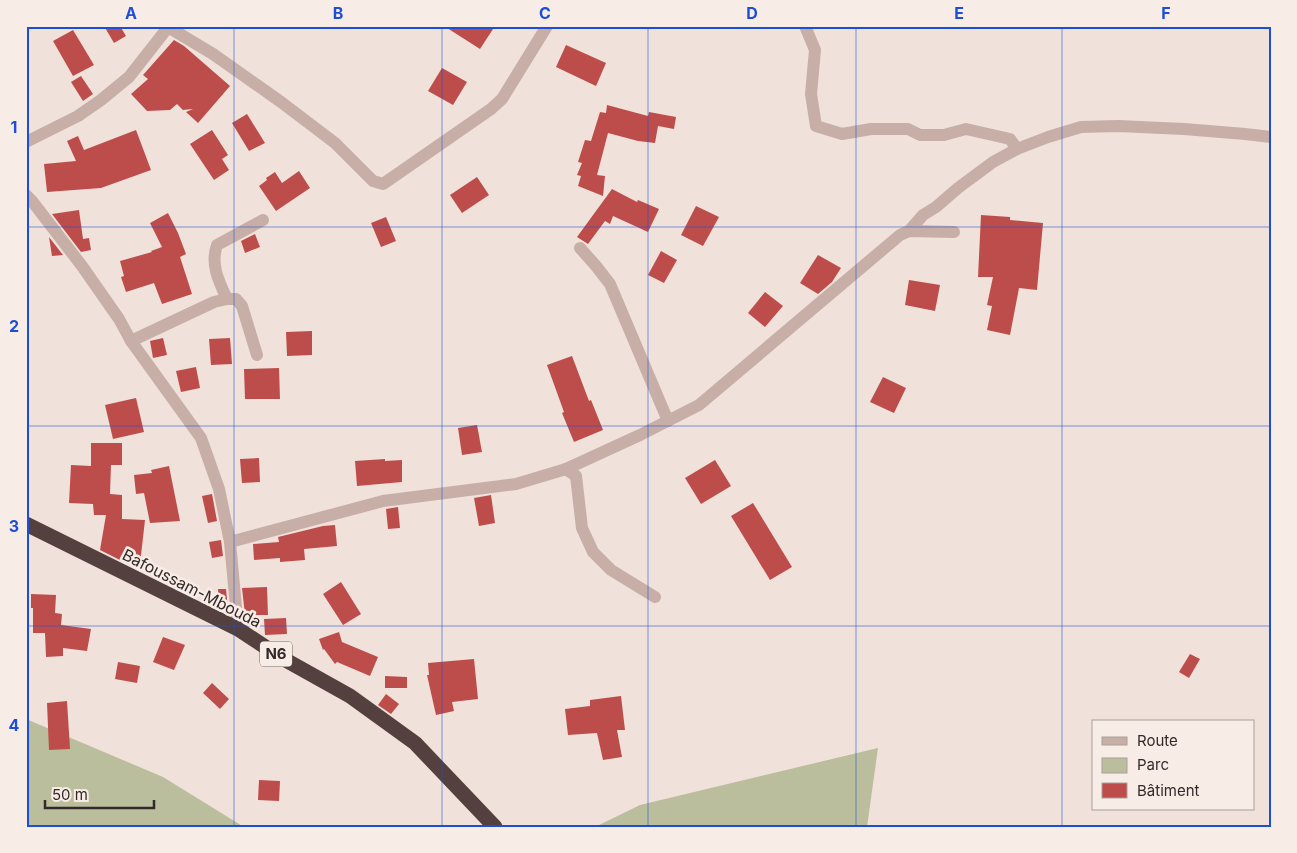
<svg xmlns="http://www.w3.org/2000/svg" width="1297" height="853" font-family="Inter,sans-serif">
	<rect width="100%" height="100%" fill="#f0e1db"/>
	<g fill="#babe9c">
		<path d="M26,719L163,777L244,827H26Z"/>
		<path d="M878,748L867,827H595L640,805Z"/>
	</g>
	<g fill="#bd4d4b">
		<path d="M104,26H120L126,36L114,43Z"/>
		<path d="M444,26H495L480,49Z"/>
		<path d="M73,30L94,65L73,76L53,41Z"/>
		<path d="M174,40L184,46L230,86L198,123L186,112L193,109L183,110L177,104L170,110L147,111L131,94L148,79L143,75Z"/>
		<path d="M566,45L606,63L596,86L556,67Z"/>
		<path d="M442,68L467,82L453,105L428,91Z"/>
		<path d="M81,76L93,94L83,101L71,82Z"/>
		<path d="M607,105L648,116L649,112L676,117L674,129L658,126L655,143L638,141L608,133L597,175L605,176L603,196L578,186L581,176L577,175L582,163L578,162L585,140L591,141L600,112L606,113Z"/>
		<path d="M247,114L265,143L249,151L232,123Z"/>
		<path d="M136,130L151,170L101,188L47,192L44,164L76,161L67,141L78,136L84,150Z"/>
		<path d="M212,130L228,155L222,159L229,170L214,180L190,144Z"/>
		<path d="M299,171L310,188L276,211L259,186L267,180L266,178L275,172L282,183Z"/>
		<path d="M477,177L489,195L462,213L450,195Z"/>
		<path d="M612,189L637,202L638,200L659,209L648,232L613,216L610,224L605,221L588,244L577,237Z"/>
		<path d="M696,206L719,217L703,246L681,235Z"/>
		<path d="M79,210L83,239L89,238L91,250L81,252L52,214Z"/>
		<path d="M168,213L178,233L186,254L180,257L192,294L162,304L154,283L126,292L121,277L124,276L120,261L152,252L151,251L162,247L150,223Z"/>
		<path d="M981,215L1010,217V220L1043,223L1037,290L1019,288L1010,335L987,330L992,306L987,305L993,277H978Z"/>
		<path d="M386,217L396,241L381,247L371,223Z"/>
		<path d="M255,234L260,247L245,253L241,241Z"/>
		<path d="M49,237L63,255L52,256Z"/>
		<path d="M661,251L677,260L664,283L648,275Z"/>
		<path d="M818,255L841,268L832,282L818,294L800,283Z"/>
		<path d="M909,280L940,285L935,311L905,305Z"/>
		<path d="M765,292L783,306L765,327L748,313Z"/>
		<path d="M312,331V355L287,356L286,332Z"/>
		<path d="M163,338L167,355L153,358L150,341Z"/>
		<path d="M230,338L232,364L211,365L209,339Z"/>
		<path d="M572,356L589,401L591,400L603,430L574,442L562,413L564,412L547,365Z"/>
		<path d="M196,367L200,388L181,392L176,371Z"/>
		<path d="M279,368L280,399H245L244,369Z"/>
		<path d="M883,377L906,388L894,413L870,402Z"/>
		<path d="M136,398L144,432L113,439L105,405Z"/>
		<path d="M477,425L482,452L462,455L458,428Z"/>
		<path d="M91,443H122V465H111L110,494L122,495V519L145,520L140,564L124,562L100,550L106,515H94L93,504L69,503L71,465L91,466Z"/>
		<path d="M259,458L260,482L242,483L240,459Z"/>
		<path d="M385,459V461L402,460V482L357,486L355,461Z"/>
		<path d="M715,460L731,486L701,504L685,478Z"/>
		<path d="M169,466L180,521L150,523L144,493L136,494L134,475L152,473L151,470Z"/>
		<path d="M212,494L217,521L208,523L202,496Z"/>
		<path d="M491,495L495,523L479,526L474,498Z"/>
		<path d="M753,503L792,567L770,580L731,516Z"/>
		<path d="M398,507L400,528L388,529L386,509Z"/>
		<path d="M335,525L337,546L304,549L305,560L280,562V558L254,560L253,544L279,542L278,537L323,526Z"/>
		<path d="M221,540L223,556L212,558L209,542Z"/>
		<path d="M341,582L361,614L343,625L323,594Z"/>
		<path d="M267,587L268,615H245L242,588Z"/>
		<path d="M218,589H226L228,610L222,611L219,609Z"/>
		<path d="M31,594L56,595L55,613L62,614L61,625L91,629L87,651L63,648V656L46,657L45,633H33V608H31Z"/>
		<path d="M286,618L287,634L265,635L264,619Z"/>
		<path d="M339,632L342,642L378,657L370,676L337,662L335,664L324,649L323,650L319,639Z"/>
		<path d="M163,637L185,645L174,670L153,662Z"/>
		<path d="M1190,654L1200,659L1189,678L1179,672Z"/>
		<path d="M474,659L478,699L452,702L454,711L436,715L427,675H429L428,663Z"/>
		<path d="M118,662L140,666L137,683L115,679Z"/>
		<path d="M385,676L407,677V688H385Z"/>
		<path d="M212,683L229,699L220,709L203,693Z"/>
		<path d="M386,694L399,704L391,714L378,705Z"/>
		<path d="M621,696L625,730H617L622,757L603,760L597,733L568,735L565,709L590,706V700Z"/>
		<path d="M67,701L70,749L49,750L47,703Z"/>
		<path d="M259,780L280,781L279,801L258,800Z"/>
	</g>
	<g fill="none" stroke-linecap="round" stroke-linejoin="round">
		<g stroke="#c7afa8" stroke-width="12">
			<path d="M805,26L815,50L811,94L816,126L842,134L871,129H908L920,135H944L966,129L1010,139L1017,149"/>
			<path d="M168,27L213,54L281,102L335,143L373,181L383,184L491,109L502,99L547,26"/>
			<path d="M26,142L78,116L101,100L129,77L169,26"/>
			<path d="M26,195L32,201L82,266L119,319L131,341L201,438L219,489L230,542L238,629"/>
			<path d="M909,231L923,215L936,207L958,188L993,162L1017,149L1048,137L1081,127L1118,126L1184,129L1245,134L1271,137"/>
			<path d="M580,248L596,266L610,284L668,421"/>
			<path d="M227,299C219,282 210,264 217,245L263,220"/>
			<path d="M131,341L214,302L227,299H236L242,306L257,355"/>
			<path d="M566,469L576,476L582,528L593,552L611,570L655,597"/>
			<path d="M230,542L383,501L516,484L566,469L640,435L699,405L900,235L909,231L954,232"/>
		</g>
		<path stroke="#54413f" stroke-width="15" d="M26,524L238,629L282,658L350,696L415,743L495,827"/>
	</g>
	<path fill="none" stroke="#1d4ed8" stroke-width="1" stroke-opacity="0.55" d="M234,26V827M442,26V827M648,26V827M856,26V827M1062,26V827M26,227H1271M26,426H1271M26,626H1271"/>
	<g text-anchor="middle" stroke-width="5" stroke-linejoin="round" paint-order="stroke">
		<rect fill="#f8ece7" stroke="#6f6461" stroke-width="1" x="260" y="641.5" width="32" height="25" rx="4"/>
		<g font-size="15" font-weight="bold" fill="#342928">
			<text x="276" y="659">N6</text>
		</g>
		<g font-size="16" fill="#342928" stroke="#f8ece7">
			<text transform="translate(192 588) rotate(27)" y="6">Bafoussam-Mbouda</text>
		</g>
	</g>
	<rect width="1297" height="853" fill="none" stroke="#f8ece7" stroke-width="55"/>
	<rect x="1092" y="720" width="162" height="90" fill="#f8ece7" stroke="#aa9e9b"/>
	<rect x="1102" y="737" width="25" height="8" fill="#c7afa8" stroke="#aa9e9b"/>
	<text x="1137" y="746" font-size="15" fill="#342928">Route</text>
	<rect x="1102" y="758" width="25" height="15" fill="#babe9c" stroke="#aa9e9b"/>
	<text x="1137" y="770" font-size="15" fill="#342928">Parc</text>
	<rect x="1102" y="783" width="25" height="15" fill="#bd4d4b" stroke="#aa9e9b"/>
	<text x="1137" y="796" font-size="15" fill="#342928">Bâtiment</text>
	<path d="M45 800v8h109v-8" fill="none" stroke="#342928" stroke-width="2.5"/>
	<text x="52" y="800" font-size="15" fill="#342928" stroke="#f8ece7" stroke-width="4" paint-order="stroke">50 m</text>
	<rect x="28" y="28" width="1242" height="798" fill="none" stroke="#1d4ed8" stroke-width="2"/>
	<g font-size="16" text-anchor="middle" font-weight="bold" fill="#1d4ed8">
		<text x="131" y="19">A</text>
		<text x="338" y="19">B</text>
		<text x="545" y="19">C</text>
		<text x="752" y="19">D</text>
		<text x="959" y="19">E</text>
		<text x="1166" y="19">F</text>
		<text x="14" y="133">1</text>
		<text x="14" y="332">2</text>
		<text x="14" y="532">3</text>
		<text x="14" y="731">4</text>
	</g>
</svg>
